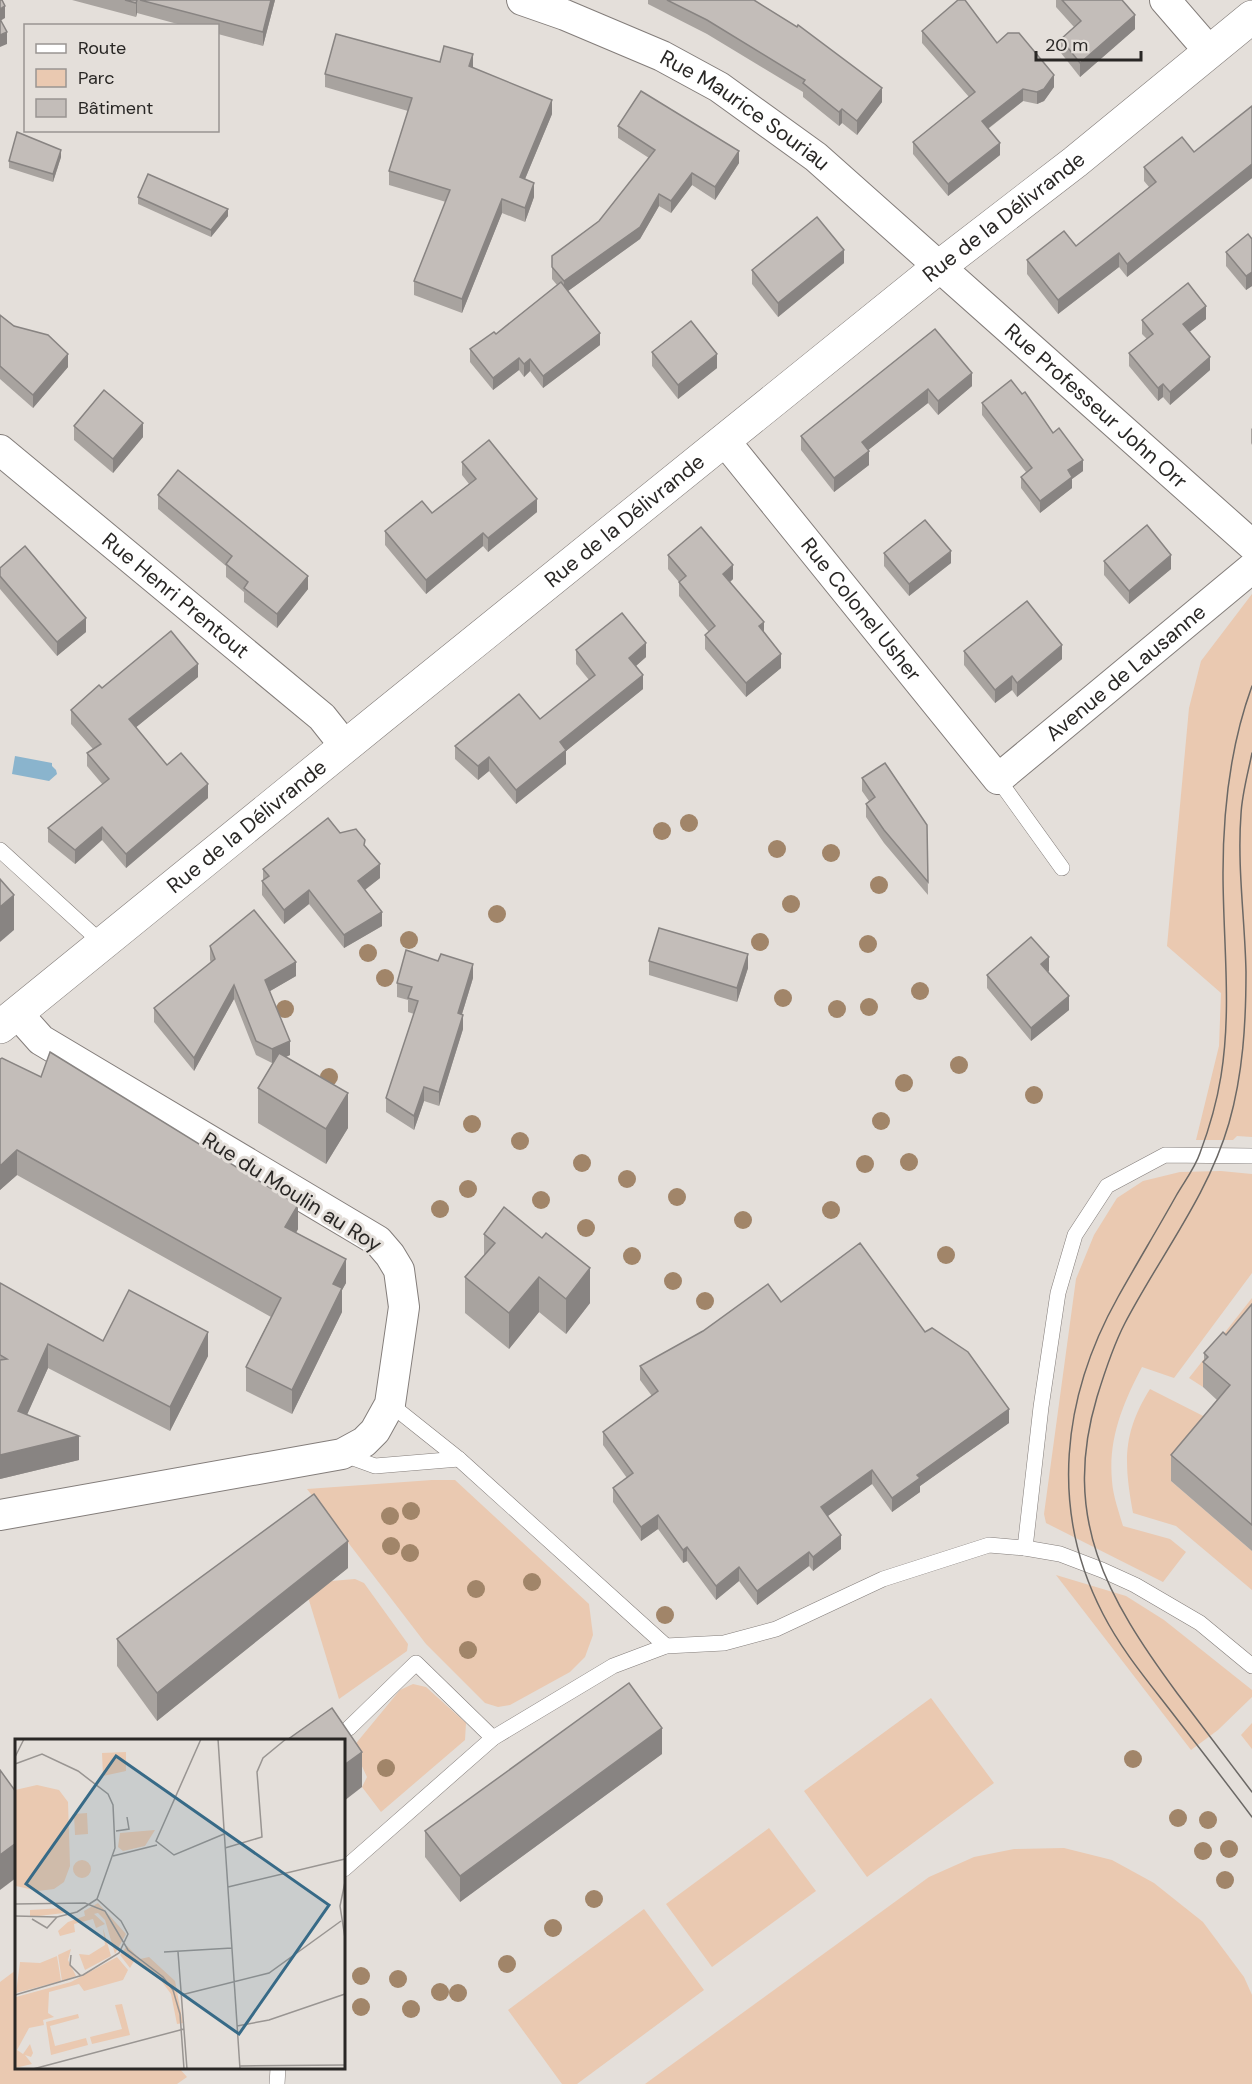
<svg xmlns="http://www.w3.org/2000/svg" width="1252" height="2084" font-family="'DM Sans',sans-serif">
	<rect width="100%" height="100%" fill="#e4dfda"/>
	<g fill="#eac9b1">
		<path d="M1252,594V1137L1237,1136L1233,1140H1196L1219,1046L1221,993L1167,946L1189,708L1201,661Z"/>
		<path d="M1221,1171L1252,1174V1273L1174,1378L1142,1367C1123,1403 1108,1439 1112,1481C1113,1496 1119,1512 1123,1526L1170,1539L1186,1552L1163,1582L1046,1523L1044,1514L1076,1279L1094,1235L1117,1198L1143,1181L1180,1172Z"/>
		<path d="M1252,1298V1330L1203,1387L1189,1378Z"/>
		<path d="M1150,1389L1219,1424L1171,1481L1252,1551V1590L1176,1526L1133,1513C1124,1463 1122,1434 1150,1389Z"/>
		<path d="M432,1480H455L589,1604L593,1635L585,1657L570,1672L510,1705L498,1707L485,1703L426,1644L307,1489Z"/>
		<path d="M1056,1575L1126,1596L1164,1620L1252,1690V1697L1218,1730L1191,1750Z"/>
		<path d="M355,1579L364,1583L408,1644L407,1651L339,1699L308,1597L331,1581Z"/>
		<path d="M413,1684L426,1687L466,1723L465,1740L381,1812L362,1787L367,1777L353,1747L400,1690Z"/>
		<path d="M931,1698L994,1783L867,1877L804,1791Z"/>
		<path d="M1252,1723V1749L1241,1735Z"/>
		<path d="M769,1828L816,1891L712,1967L666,1904Z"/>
		<path d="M1064,1848L1112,1860L1154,1883L1203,1922L1244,1977L1252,1995V2084H645L929,1877L974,1857L1014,1849Z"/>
		<path d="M644,1909L704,1990L577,2084H562L508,2010Z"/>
		<path d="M16,1970V2068H179L187,2077L177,2084H0V1982Z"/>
	</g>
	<path fill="#8ab4cd" d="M15,756L52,763V766L56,770L57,774L49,781L12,774Z"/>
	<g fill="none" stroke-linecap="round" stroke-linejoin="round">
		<g stroke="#837d7a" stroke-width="16">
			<g id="lane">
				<path d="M998,779L1062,868"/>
				<path d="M0,850L102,943"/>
				<path d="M390,1404L459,1459L666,1646"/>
				<path d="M342,1454L375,1466L459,1459"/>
				<path d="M1025,1548L1060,1554L1102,1570L1135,1585L1200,1623L1252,1666"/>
				<path d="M349,1728L416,1663L493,1738"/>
				<path d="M344,1869L493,1738L613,1666L666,1646L724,1643L776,1629L883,1579L989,1545L1025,1548L1041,1407L1058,1293L1075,1235L1107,1186L1165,1155L1252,1156"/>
				<path d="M277,2084L278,2068"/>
			</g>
		</g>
		<g stroke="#837d7a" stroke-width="32">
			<g id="street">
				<path id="s1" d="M522,0L565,15L662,56L719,87L816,157L1252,545"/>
				<path d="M1165,0L1210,52"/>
				<path id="s2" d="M724,440L998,779L1252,568"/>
				<path id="s3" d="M0,450L322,717L345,746"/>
				<path d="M0,1515L342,1454L364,1442L375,1431L390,1404L404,1307L399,1270L390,1255L378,1241L41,1040L17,1013"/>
			</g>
		</g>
		<g stroke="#837d7a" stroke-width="34">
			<g id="secondary">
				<path id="s4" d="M0,1027L379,719L940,266L1075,162L1252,17"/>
			</g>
		</g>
		<use href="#lane" stroke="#fff" stroke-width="15"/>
		<use href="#street" stroke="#fff" stroke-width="30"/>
		<use href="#secondary" stroke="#fff" stroke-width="33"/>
		<g stroke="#6b6865" stroke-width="1.5">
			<path d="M1252,686C1230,746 1223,810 1223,873C1223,941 1232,1008 1221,1076C1217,1101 1209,1129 1200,1153C1195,1168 1184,1182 1176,1196C1157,1230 1137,1263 1118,1297C1062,1397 1049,1510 1103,1614C1121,1649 1146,1679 1170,1710C1197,1745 1225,1781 1252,1817"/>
			<path d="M1252,753C1248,773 1242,794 1241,814C1237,867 1245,920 1246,972C1246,1023 1243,1074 1229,1123C1208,1196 1160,1256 1125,1323C1113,1346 1105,1371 1097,1397C1061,1518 1107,1598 1177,1693C1202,1726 1227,1759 1252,1792"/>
		</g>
	</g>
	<g fill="#a18569">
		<circle cx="689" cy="823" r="9"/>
		<circle cx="662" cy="831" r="9"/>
		<circle cx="777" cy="849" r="9"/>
		<circle cx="831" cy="853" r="9"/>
		<circle cx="879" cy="885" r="9"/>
		<circle cx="791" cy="904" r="9"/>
		<circle cx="497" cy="914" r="9"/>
		<circle cx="409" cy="940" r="9"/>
		<circle cx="760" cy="942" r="9"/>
		<circle cx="868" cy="944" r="9"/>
		<circle cx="368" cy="953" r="9"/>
		<circle cx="385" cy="978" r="9"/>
		<circle cx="920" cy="991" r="9"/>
		<circle cx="783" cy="998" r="9"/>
		<circle cx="869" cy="1007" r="9"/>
		<circle cx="285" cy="1009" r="9"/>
		<circle cx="837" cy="1009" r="9"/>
		<circle cx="959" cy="1065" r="9"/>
		<circle cx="329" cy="1077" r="9"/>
		<circle cx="904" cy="1083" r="9"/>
		<circle cx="1034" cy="1095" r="9"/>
		<circle cx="881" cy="1121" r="9"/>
		<circle cx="472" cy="1124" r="9"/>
		<circle cx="520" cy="1141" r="9"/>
		<circle cx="909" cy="1162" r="9"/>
		<circle cx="582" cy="1163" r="9"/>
		<circle cx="865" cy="1164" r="9"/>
		<circle cx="627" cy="1179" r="9"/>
		<circle cx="468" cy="1189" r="9"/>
		<circle cx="677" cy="1197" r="9"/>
		<circle cx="541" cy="1200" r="9"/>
		<circle cx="440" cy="1209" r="9"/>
		<circle cx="831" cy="1210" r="9"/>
		<circle cx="743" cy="1220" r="9"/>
		<circle cx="586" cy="1228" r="9"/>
		<circle cx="946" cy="1255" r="9"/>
		<circle cx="632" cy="1256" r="9"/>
		<circle cx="673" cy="1281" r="9"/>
		<circle cx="705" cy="1301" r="9"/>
		<circle cx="411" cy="1511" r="9"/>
		<circle cx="390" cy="1516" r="9"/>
		<circle cx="391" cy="1546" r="9"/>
		<circle cx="410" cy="1553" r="9"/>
		<circle cx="532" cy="1582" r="9"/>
		<circle cx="476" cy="1589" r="9"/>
		<circle cx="665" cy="1615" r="9"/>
		<circle cx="468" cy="1650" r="9"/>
		<circle cx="1133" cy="1759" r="9"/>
		<circle cx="386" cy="1768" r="9"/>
		<circle cx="1178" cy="1818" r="9"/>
		<circle cx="1208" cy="1820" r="9"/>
		<circle cx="1229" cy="1849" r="9"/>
		<circle cx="1203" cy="1851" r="9"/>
		<circle cx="1225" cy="1880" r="9"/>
		<circle cx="594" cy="1899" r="9"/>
		<circle cx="553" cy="1928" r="9"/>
		<circle cx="507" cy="1964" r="9"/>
		<circle cx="361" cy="1976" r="9"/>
		<circle cx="398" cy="1979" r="9"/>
		<circle cx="440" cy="1992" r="9"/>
		<circle cx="458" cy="1993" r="9"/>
		<circle cx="361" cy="2007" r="9"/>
		<circle cx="411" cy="2009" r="9"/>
	</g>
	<g fill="#a8a39f">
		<path d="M72,0H275L263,46L218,34V26H185L137,13L136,17Z"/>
		<path d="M648,0H754L882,102L857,135L842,123L839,126L803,97V92L707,34L648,4Z"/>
		<path d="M1056,0H1122L1135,29L1080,77L1061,53V39L1074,27L1056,7Z"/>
		<path d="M922,31L997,43L1054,87L1044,101L1037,104L1023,101L988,129L1000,155L948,196L913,154V142L969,97L922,43Z"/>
		<path d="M440,62L473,68L552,114L525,179L534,197L525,222L502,213L462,313L414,295V281L446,202L389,185V171L408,111L325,87V74Z"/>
		<path d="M1252,106V178L1127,277L1119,267L1058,314L1027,274V260L1076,246L1149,187L1144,181V167L1194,152Z"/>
		<path d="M618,126L739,163L715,200L692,185L671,213L659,206L640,239L568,291L600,345L543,388L530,371L524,377L519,370L493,390L470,362V349L496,334L557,285L552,279V256L599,221L649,158L618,138Z"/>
		<path d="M61,157L53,182L9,168V161Z"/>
		<path d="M138,197L228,216L211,237L138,204Z"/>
		<path d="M1252,239V286L1246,290L1226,266V252Z"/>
		<path d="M844,263L778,317L752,284V270Z"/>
		<path d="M0,315L68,367L33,408L0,379Z"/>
		<path d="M1206,319L1189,332L1210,370L1170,405L1163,397L1158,401L1129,366V353L1147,339L1142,334V320Z"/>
		<path d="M935,329L972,386L938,415L928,403L868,450L869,465L834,492L801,450V436Z"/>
		<path d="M652,352L717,368L678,399L652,366Z"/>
		<path d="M1022,394L1083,471L1072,479V488L1040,513L1021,488V477L1026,472L982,415V403Z"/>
		<path d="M74,426L143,437L113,473L74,440Z"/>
		<path d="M1252,428V445L1251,443V429Z"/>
		<path d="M462,462L537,512L488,552L483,546L426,594L385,545V531L432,513L469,484L462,475Z"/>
		<path d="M158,495L308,589L277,628L244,602V592L226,577V566L158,509Z"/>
		<path d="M884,553L951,563L909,596L884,566Z"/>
		<path d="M668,555L733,579L730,582L764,632L781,668L746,697L705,649V635L709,632L679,596V582L668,569Z"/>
		<path d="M1104,561L1171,569L1129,604L1104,575Z"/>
		<path d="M0,568L86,632L57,656L0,589Z"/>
		<path d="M576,650L646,657L636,666L643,689L566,751V764L516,804L489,771L478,780L455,759V746L540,719L589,680L576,664Z"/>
		<path d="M964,651L1062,659L1017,697L1012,690L995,703L964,665Z"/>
		<path d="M198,677L136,727L167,765L208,798L126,868L102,840L75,864L48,842V828L103,785L87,766V753L93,749L71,724V710L102,688Z"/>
		<path d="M862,778L927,825L928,895L884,843L866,817V804L869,801L862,791Z"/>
		<path d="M340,833L365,846L380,878L365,890L382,926L344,948L309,904L284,924L262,895V881L263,880V869Z"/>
		<path d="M210,946L296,976L270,991L290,1055L286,1057L348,1128L326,1164L258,1123V1088L273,1063H272L256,1055L234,999L194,1071L154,1022V1008L211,963L210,960Z"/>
		<path d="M649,961L748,968L737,1002L649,975Z"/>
		<path d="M1048,971L1069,1010L1031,1041L987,988V975L1049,971Z"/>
		<path d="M473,978L462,1014L463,1029L439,1106L424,1101L414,1130L386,1112V1098L414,1014L408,1012V1000L397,997V983Z"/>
		<path d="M0,1059L298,1229L296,1233L346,1283L342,1290V1312L292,1414L246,1391V1367L271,1317L17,1175L0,1190Z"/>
		<path d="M484,1234L590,1303L566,1334L539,1312L509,1349L465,1313V1277L484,1256Z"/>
		<path d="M0,1283L103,1341L208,1356L170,1431L48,1368L27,1414L79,1460L0,1479Z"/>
		<path d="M781,1302L925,1332L1009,1423L920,1486V1492L892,1512L872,1484L828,1516L841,1549L813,1571L809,1566L757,1605L739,1581L716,1600L687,1561L683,1563L658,1529L641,1541L613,1502V1488L627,1478L603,1445V1432L652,1396L640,1380V1366Z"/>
		<path d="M1252,1304V1551L1171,1481V1455L1217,1400L1203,1387V1362L1204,1360V1353L1226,1335Z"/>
		<path d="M348,1568L157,1721L117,1666V1639Z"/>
		<path d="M662,1754L460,1902L425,1857V1831Z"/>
	</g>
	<g fill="#888482">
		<path d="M137,0V13L136,17V3Z"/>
		<path d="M271,0H275L263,46V32Z"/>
		<path d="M5,6V18L0,21V9Z"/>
		<path d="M1135,15V29L1080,77V63Z"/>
		<path d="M7,32V44L0,47V35Z"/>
		<path d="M473,54V68L469,66Z"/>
		<path d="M1054,75V87L1044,101L1037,104V92Z"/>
		<path d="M882,88V102L857,135V121Z"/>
		<path d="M1023,89V101L982,133V121Z"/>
		<path d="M552,100V114L520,191V177Z"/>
		<path d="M842,109V123L839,126V112Z"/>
		<path d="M1000,143V155L948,196V184Z"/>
		<path d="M61,150V157L53,182V174Z"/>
		<path d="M739,151V163L715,200V187Z"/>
		<path d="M1252,164V178L1127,277V264Z"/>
		<path d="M692,173V185L671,213V201Z"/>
		<path d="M534,183V197L525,222V208Z"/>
		<path d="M659,194V206L640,239L564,294V281Z"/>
		<path d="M502,199V213L462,313V299Z"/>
		<path d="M228,209V216L211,237V230Z"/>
		<path d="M844,250V263L778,317V303Z"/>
		<path d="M1119,253V267L1058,314V300Z"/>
		<path d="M1252,272V286L1246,290V276Z"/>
		<path d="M1206,306V319L1183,337V324Z"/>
		<path d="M600,333V345L543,388V376Z"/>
		<path d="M68,354V367L33,408V395Z"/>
		<path d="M717,354V368L678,399V385Z"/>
		<path d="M1210,357V370L1170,405V392Z"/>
		<path d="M519,358V370L493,390V378Z"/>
		<path d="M530,359V371L524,377V364Z"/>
		<path d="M972,373V386L938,415V401Z"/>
		<path d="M1163,384V397L1158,401V388Z"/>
		<path d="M928,389V403L862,455V442Z"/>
		<path d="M143,423V437L113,473V459Z"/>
		<path d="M869,451V465L834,492V478Z"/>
		<path d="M1083,460V471L1072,479V488L1040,513V501L1068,470Z"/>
		<path d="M537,499V512L488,552V538Z"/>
		<path d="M483,533V546L426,594V580Z"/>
		<path d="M951,551V563L909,596V584Z"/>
		<path d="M1171,555V569L1129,604V591Z"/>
		<path d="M733,565V579L723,588V574Z"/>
		<path d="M308,576V589L277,628V614Z"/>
		<path d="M86,618V632L57,656V642Z"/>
		<path d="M764,622V636L759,626Z"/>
		<path d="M646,643V657L629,672V658Z"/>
		<path d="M1062,645V659L1017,697V683Z"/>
		<path d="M781,654V668L746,697V683Z"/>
		<path d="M198,664V677L129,733V719Z"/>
		<path d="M643,675V689L566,751V764L516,804V790L560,742Z"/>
		<path d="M1012,676V690L995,703V690Z"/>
		<path d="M489,757V771L478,780V766Z"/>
		<path d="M208,784V798L126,868V854Z"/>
		<path d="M102,827V840L75,864V850Z"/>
		<path d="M380,864V878L358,895V881Z"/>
		<path d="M309,890V904L284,924V910Z"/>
		<path d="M14,895V930L0,942V907Z"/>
		<path d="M382,912V926L344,948V935Z"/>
		<path d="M748,954V968L737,1002V988Z"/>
		<path d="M1049,957V971L1041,977V964Z"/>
		<path d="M296,962V976L265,994V980Z"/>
		<path d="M473,964V978L458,1027V1013Z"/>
		<path d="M234,985V999L194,1071V1058Z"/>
		<path d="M1069,996V1010L1031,1041V1028Z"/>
		<path d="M463,1015V1029L439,1106V1092Z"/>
		<path d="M290,1041V1055L272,1063V1049Z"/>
		<path d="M424,1087V1101L414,1130V1116Z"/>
		<path d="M348,1093V1128L326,1164V1129Z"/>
		<path d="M17,1150V1175L0,1190V1166Z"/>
		<path d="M298,1205V1229L285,1251V1227Z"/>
		<path d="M346,1259V1283L342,1290V1312L292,1414V1390L333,1284Z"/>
		<path d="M590,1268V1303L566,1334V1299Z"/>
		<path d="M539,1277V1312L509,1349V1313Z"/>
		<path d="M208,1332V1356L170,1431V1407Z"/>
		<path d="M48,1344V1368L18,1435V1411Z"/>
		<path d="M1009,1409V1423L920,1486V1492L892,1512V1498L917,1475Z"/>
		<path d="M79,1436V1460L0,1479V1455Z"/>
		<path d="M872,1470V1484L821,1521V1507Z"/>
		<path d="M658,1515V1529L641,1541V1527Z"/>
		<path d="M841,1535V1549L813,1571V1557Z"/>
		<path d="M348,1541V1568L157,1721V1693Z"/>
		<path d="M687,1547V1561L683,1563V1550Z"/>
		<path d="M809,1552V1566L757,1605V1591Z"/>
		<path d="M739,1567V1581L716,1600V1586Z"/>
		<path d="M662,1728V1754L460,1902V1876Z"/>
		<path d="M362,1752V1787L344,1801V1765Z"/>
		<path d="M16,1843V1878L0,1890V1855Z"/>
	</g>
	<g fill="#c3bdb9" stroke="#888482" stroke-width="1.5">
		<path d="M0,0H2L5,6L0,9Z"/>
		<path d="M125,0H137L136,3Z"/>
		<path d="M140,0H271L263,32Z"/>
		<path d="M667,0H754L797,27L798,25L882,88L857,121L842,109L839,112L803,83L805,80L707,20Z"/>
		<path d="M958,0H965L997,43L1008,33H1019L1054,75L1044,89L1037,92L1023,89L982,121L1000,143L948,184L913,142L975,92L922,31Z"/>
		<path d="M1062,0H1122L1135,15L1080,63L1061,39L1081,21Z"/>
		<path d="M0,19L7,32L0,35Z"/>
		<path d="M336,34L440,62L444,46L473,54L469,66L552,100L520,177L534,183L525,208L502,199L462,299L414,281L450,190L389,171L412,98L325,74Z"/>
		<path d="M641,91L739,151L715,187L692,173L671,201L659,194L640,227L564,281L552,267V256L599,221L655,150L618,126Z"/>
		<path d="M1252,106V164L1127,264L1119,253L1058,300L1027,260L1064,231L1076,246L1156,182L1144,167L1182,137L1194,152Z"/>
		<path d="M17,132L61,150L53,174L9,161Z"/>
		<path d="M148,174L228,209L211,230L138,197Z"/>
		<path d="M817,217L844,250L778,303L752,270Z"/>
		<path d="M1248,234L1252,239V272L1246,276L1226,252Z"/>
		<path d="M561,282L600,333L543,376L530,359L524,364L519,358L493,378L470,349L494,332L496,334Z"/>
		<path d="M1188,283L1206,306L1183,324L1210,357L1170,392L1163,384L1158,388L1129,353L1153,334L1142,320Z"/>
		<path d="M0,315L14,326L48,335L68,354L33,395L0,366Z"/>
		<path d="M691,321L717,354L678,385L652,352Z"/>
		<path d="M935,329L972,373L938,401L928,389L862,442L869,451L834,478L801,436Z"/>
		<path d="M1011,380L1022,394L1025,392L1053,433L1059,428L1083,460L1068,470L1072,477L1040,501L1021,477L1032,468L982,403Z"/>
		<path d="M104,390L143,423L113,459L74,426Z"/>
		<path d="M489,440L537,499L488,538L483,533L426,580L385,531L422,501L432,513L476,479L462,462Z"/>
		<path d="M178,470L308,576L277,614L244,588L248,582L226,564L232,556L158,495Z"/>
		<path d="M925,520L951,551L909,584L884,553Z"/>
		<path d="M1147,525L1171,555L1129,591L1104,561Z"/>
		<path d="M701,527L733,565L723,574L764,622L759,626L781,654L746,683L705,635L715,626L679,582L686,576L668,555Z"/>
		<path d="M25,546L86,618L57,642L0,576V568Z"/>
		<path d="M1027,601L1062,645L1017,683L1012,676L995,690L964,651Z"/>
		<path d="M622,613L646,643L629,658L643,675L560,742L566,750L516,790L489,757L478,766L455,746L519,694L540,719L595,675L576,650Z"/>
		<path d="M171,631L198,664L129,719L167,765L181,753L208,784L126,854L102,827L75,850L48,828L109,779L87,753L101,744L71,710L99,685L102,688Z"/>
		<path d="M885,763L927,825L928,882L884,830L866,804L875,797L862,778Z"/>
		<path d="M328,818L340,833L356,829L365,840L364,845L380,864L358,881L382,912L344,935L309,890L284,910L262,881L269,876L263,869Z"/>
		<path d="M0,879L14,895L0,907Z"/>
		<path d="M254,910L296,962L265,980L290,1041L272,1049L256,1041L234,985L194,1058L154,1008L215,959L210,946Z"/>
		<path d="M659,928L748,954L737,988L649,961Z"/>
		<path d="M1031,937L1049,957L1041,964L1069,996L1031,1028L987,975Z"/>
		<path d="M406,950L438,961L441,954L473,964L458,1013L463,1015L439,1092L424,1087L414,1116L386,1098L418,1001L408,998L412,987L397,983Z"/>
		<path d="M50,1052L298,1205L285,1227L346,1259L333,1284L342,1288L292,1390L246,1367L281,1298L17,1150L0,1166V1059L2,1058L41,1077Z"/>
		<path d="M279,1053L348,1093L326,1129L258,1088Z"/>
		<path d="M504,1207L542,1238L546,1233L590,1268L566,1299L539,1277L509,1313L465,1277L495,1243L484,1234Z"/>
		<path d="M860,1243L925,1332L932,1328L968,1352L1009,1409L917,1475L920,1478L892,1498L872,1470L821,1507L841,1535L813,1557L809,1552L757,1591L739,1567L716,1586L687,1547L683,1550L658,1515L641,1527L613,1488L633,1473L603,1432L658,1391L640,1366L703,1331L768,1284L781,1302Z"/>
		<path d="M0,1283L103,1341L129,1290L208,1332L170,1407L48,1344L18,1411L79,1436L0,1455V1360L7,1359L0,1355Z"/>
		<path d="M1252,1304V1525L1171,1455L1230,1385L1203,1362L1208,1357L1204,1353L1223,1332L1226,1335Z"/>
		<path d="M314,1494L348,1541L157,1693L117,1639Z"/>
		<path d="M629,1683L662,1728L460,1876L425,1831Z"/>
		<path d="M332,1708L362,1752L344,1765V1740H287Z"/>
		<path d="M0,1770L16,1792V1843L0,1855Z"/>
	</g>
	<g text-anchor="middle" stroke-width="6" stroke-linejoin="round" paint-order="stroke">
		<g font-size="21" fill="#292725" stroke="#e4dfda">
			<text dy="7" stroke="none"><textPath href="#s1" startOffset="250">Rue Maurice Souriau</textPath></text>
			<text dy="7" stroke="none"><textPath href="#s4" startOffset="1290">Rue de la Délivrande</textPath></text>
			<text dy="7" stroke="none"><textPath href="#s1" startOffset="710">Rue Professeur John Orr</textPath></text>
			<text dy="7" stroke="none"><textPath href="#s4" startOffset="804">Rue de la Délivrande</textPath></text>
			<text dy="7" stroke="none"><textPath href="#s3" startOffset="228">Rue Henri Prentout</textPath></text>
			<text dy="7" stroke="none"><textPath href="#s2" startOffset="218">Rue Colonel Usher</textPath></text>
			<text dy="7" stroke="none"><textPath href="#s2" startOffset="602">Avenue de Lausanne</textPath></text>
			<text dy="7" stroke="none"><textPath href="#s4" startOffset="318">Rue de la Délivrande</textPath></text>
			<text transform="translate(292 1192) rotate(32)" y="7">Rue du Moulin au Roy</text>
		</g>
	</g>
	<g transform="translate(15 1739)">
		<rect width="330" height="330" fill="#e4dfda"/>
		<path d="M111,13V32L88,37L87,14ZM22,46L44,51L53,63L55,127L49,143L39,150L23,152L1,147L0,153V51ZM72,74L73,95L60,96L59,75ZM140,91L130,107L108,112L103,108L105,94ZM58 130a9 9 0 1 1 18 0a9 9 0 1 1-18 0ZM83,164L111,195L100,215L90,181L83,174L70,177L69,172ZM48,169L49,174L15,178V171ZM78,174L90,185L81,189L78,180L59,185L60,193L45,197L43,192L53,183ZM88,189L96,217L70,231L64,215L74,216L90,206ZM112,207L125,220L134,218L160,242L168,284L162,285L156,255L145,240L119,222L115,229L105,216ZM56,210L53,221L61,237L47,242L43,216ZM42,217L46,242L1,254L5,223L25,224ZM102,218L113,231L108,241L69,252L64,245L34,253L33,274L39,278L28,281L29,286L14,289L2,311L8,315L15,305L18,314L16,318L10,316L17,325L0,329L1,258L56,243ZM107,265L115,296L77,305L75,298L107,290L100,266ZM63,275L64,279L35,287L40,307L71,299L73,306L36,316L31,283Z" fill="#eac9b1"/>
		<path fill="none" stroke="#999592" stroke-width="1.5" d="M186,0L141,102L159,116L209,95M203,0L225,330M0,18L9,0M0,25L27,15L63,32L93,55L98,66L100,109L82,160L106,182L113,195L104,214L68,236L0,256M101,92L114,90L112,78M210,109L247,98L242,33L248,19L271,0M98,117L142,106M330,143L325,167L330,199M213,148L330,120M0,165L70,164L90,172L113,211L148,238L158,251L165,275L169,330M0,177L42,178L62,173L82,160M17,180L32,189L42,178M149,213L217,209M163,213L172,330M56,216L55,226L66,237M166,256L254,234L326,182M222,287L254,281L330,255M225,327L330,326M18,330L169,290"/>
		<path fill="#376a87" fill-opacity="0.15" stroke="#376a87" stroke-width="3" d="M101,17L314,166L224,295L11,145Z"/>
		<rect width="330" height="330" fill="none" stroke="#292725" stroke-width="3"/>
	</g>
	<rect x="24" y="24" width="195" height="108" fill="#e4dfda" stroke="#999592" stroke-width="1.5"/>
	<rect x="36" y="44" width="30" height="9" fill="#ffffff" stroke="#999592" stroke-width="1.5"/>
	<text x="78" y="54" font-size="18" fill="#292725">Route</text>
	<rect x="36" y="69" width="30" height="18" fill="#eac9b1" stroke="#999592" stroke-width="1.5"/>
	<text x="78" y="84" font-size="18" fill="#292725">Parc</text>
	<rect x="36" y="99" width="30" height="18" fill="#c3bdb9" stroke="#999592" stroke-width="1.5"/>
	<text x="78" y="114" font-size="18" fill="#292725">Bâtiment</text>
	<path d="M1036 51v9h105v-9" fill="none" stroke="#292725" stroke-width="3"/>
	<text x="1045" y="51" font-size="18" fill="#292725" stroke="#e4dfda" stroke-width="4.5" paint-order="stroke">20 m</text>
</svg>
